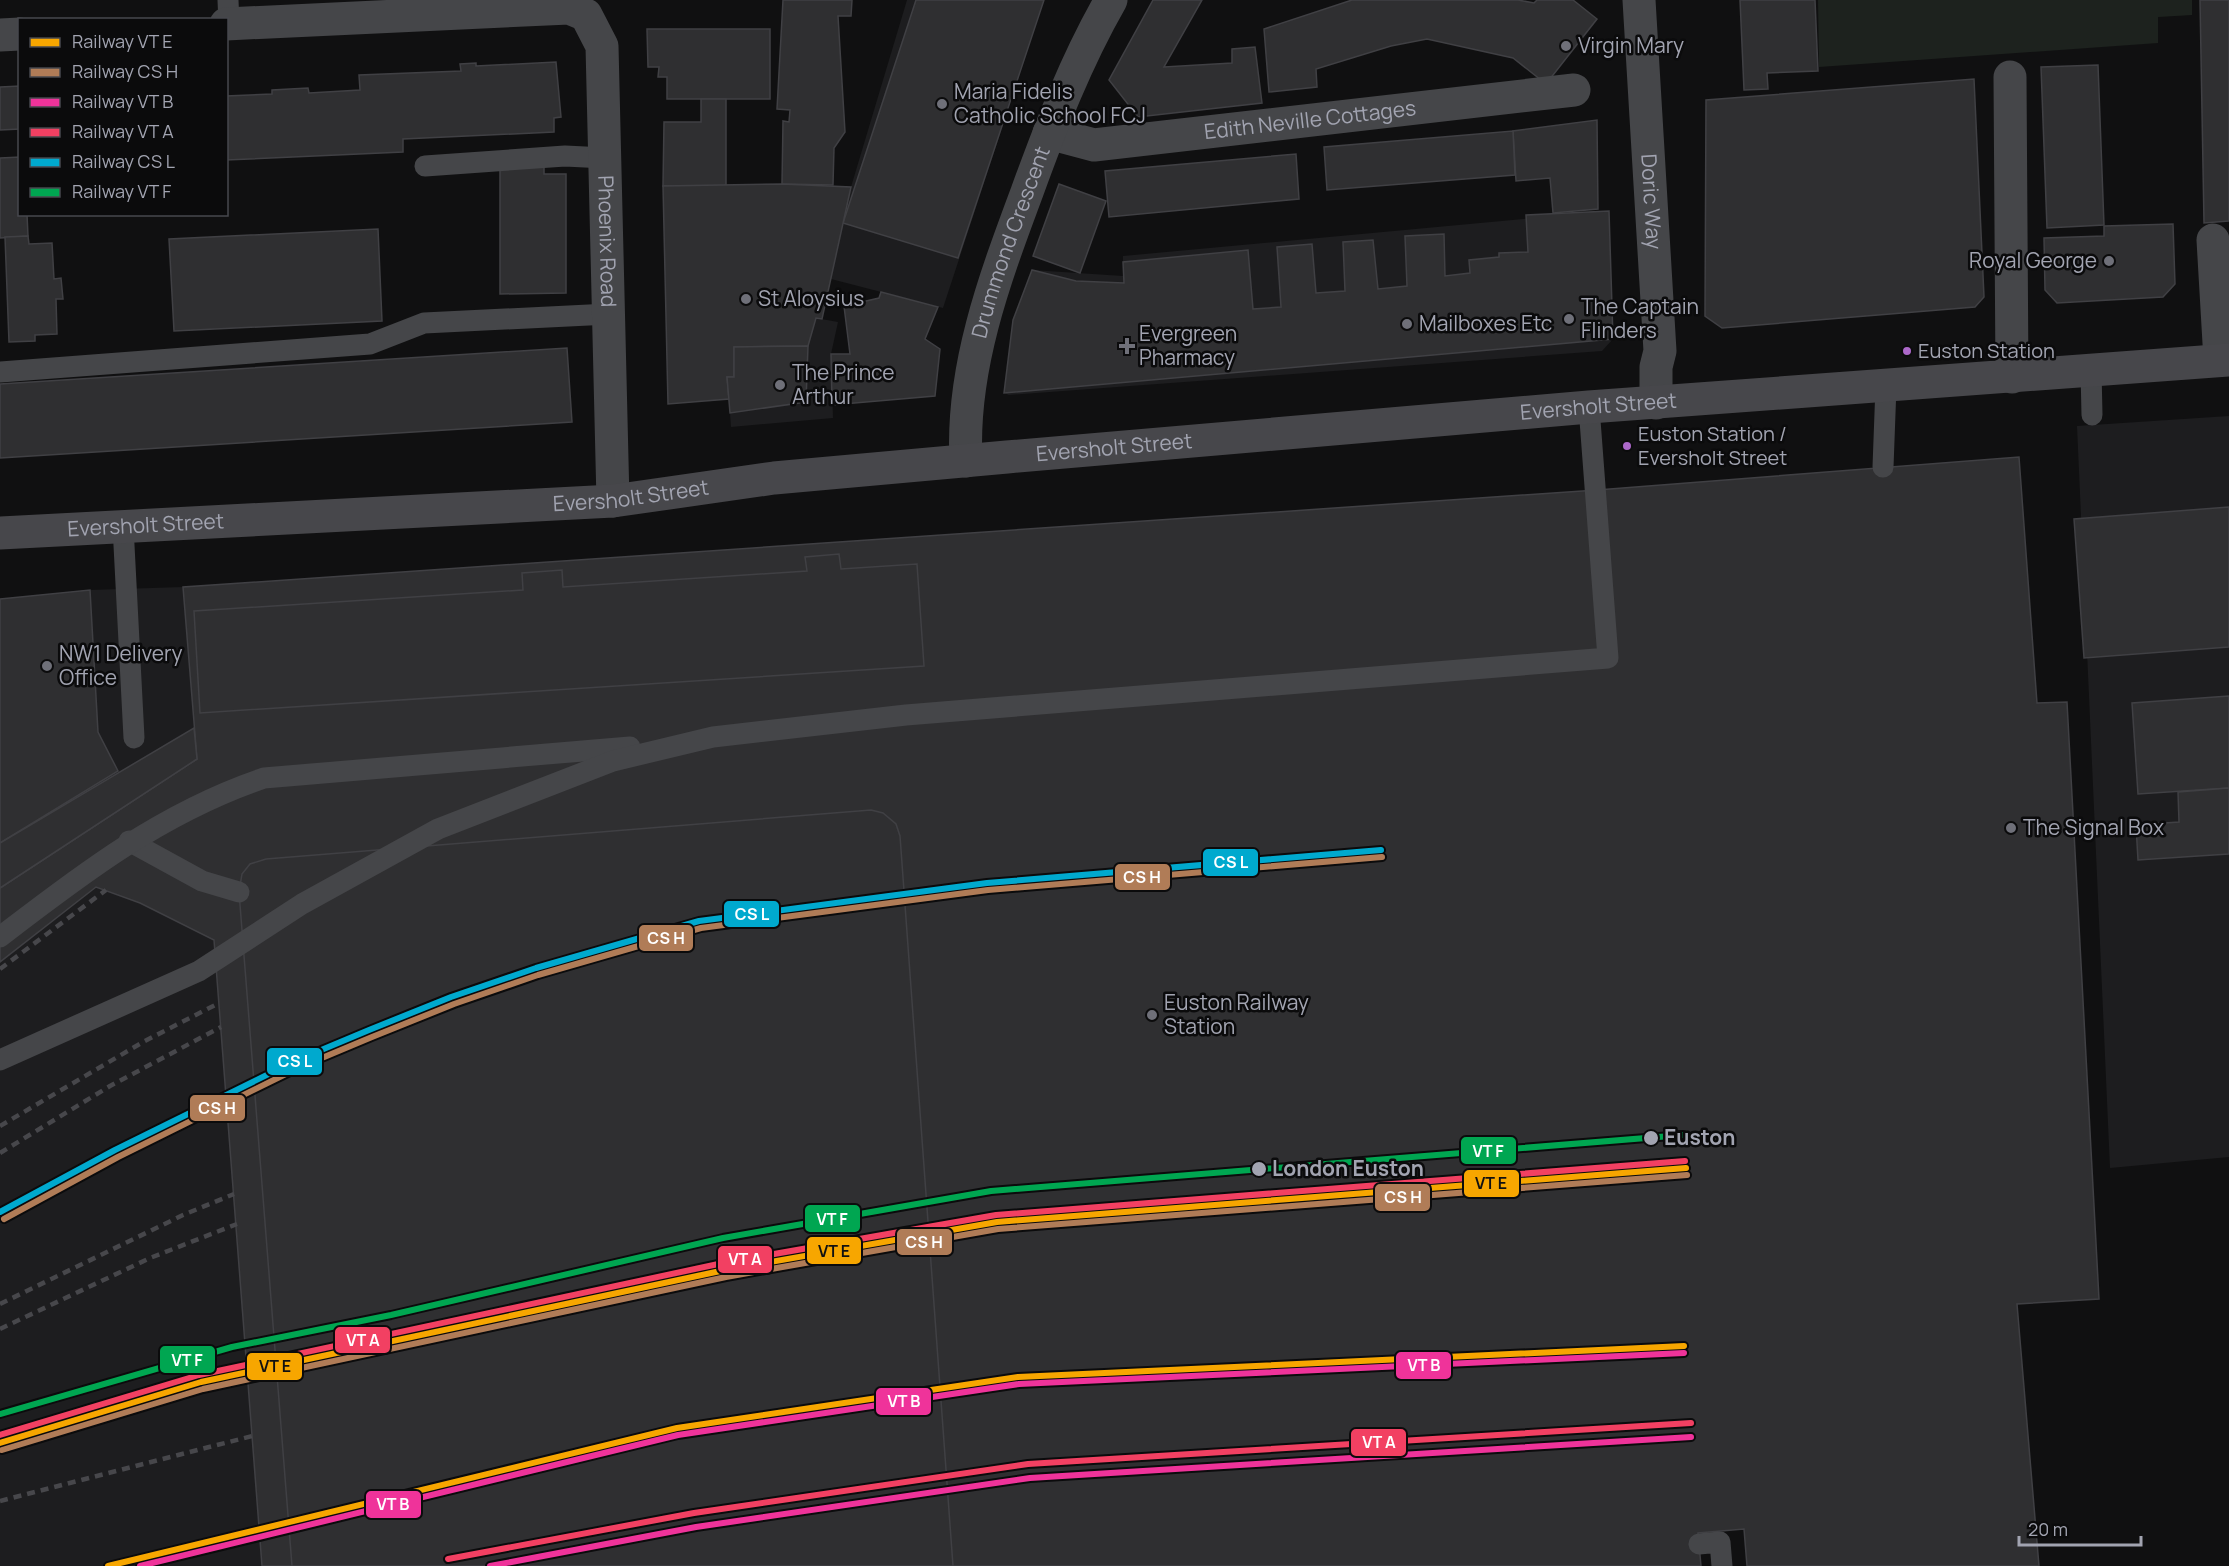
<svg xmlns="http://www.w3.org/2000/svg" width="2229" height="1566" font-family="Manrope,sans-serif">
	<rect width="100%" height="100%" fill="#101011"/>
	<g fill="#1d1d1f">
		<path d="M907,0H1044L943,308L831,279L851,187Z"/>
		<path d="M1609,211L1613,339L1602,351L1009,395L1004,393L1013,320L1032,270L1123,276V256Z"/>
		<path d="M816,318L838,322L831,354L833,418L731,427L730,413Z"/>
		<path d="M2229,416V1157L2110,1168L2077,426Z"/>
		<path d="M183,587L197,759L0,888V599L90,590Z"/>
		<path d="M96,887L140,903L214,940L262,1566H0V962Z"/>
	</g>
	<path fill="#1d221e" d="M1818,0H2192V15L2158,17V43L1819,67Z"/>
	<g fill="#2f2f31" stroke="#404044" stroke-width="1.5">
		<path d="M783,0H852L851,16H838L845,132L834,148L833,185L782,184L783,121L789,122L790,110L777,109Z"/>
		<path d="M916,0H1044L958,258L843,223Z"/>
		<path d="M1153,0H1202L1164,67L1232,63V49L1255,47L1262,103L1138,117L1109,80Z"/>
		<path d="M1352,0H1518L1534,3L1537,0H1573L1597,19L1546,84L1513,58L1427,39L1391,46L1316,69L1317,87L1269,92L1264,29Z"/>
		<path d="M1740,0H1815L1818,71L1767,73L1768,89L1744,90Z"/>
		<path d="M2200,0H2229V221L2204,223Z"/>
		<path d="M647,29H770V99H667V77H658L659,67H648Z"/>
		<path d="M556,62L561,117L554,118V132L403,139V152L226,160V96L272,94V90L308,88L309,93L360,90L359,75L461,71L460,64L476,63V66Z"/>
		<path d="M2098,65L2104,225L2047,228L2041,67Z"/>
		<path d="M1974,79L1984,297L1975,307L1722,328L1705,316L1706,100Z"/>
		<path d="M20,86V129L0,130V87Z"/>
		<path d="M701,99H726V186H663L664,122H701Z"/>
		<path d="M1597,120L1598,209L1553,213L1550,178L1516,181L1513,131Z"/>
		<path d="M1513,131L1515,175L1327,190L1324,147Z"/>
		<path d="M1296,154L1299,199L1109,217L1105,171Z"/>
		<path d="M20,157V214H27L28,236L0,238V158Z"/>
		<path d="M500,167H544V174H566V293L500,294Z"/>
		<path d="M782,184L851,187L822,319L816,318L808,346L734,347V377H727L729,399L668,404L663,186Z"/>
		<path d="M1059,184L1106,201L1080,273L1033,256Z"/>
		<path d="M1609,211L1613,339L1004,393L1013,320L1032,270L1076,281L1124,283L1123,262L1248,250L1253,309L1281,307L1277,247L1312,244L1316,293L1345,291L1343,242L1373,240L1378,289L1407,286L1405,236L1444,234L1445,276L1470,273L1469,260L1499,257V253L1528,252L1526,215Z"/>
		<path d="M2173,224L2175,284L2163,297L2057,303L2045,290L2044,238L2104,236V226Z"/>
		<path d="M378,229L382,321L174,331L169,239Z"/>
		<path d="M28,236L29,244L52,243L54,279L61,278L63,299H56L57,334L35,335V341L9,342L5,237Z"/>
		<path d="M881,292L938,307L925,339L940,349L935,396L832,405L831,354H850L844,306L879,298Z"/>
		<path d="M808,346L806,402L730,413L727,377H734V347Z"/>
		<path d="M567,348L572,422L0,458V384Z"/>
		<path d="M2019,457L2037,703L2067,702L2099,1299L2017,1304L2039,1566H1747L1744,1529L1698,1533L1701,1566H262L214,940L140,903L96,887L0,962V888L197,759L183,587L1597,490Z"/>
		<path d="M2229,507V647L2084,658L2074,519Z"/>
		<path d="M839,554L841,569L917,564L924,666L200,713L194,611L523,590L522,573L562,570L563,587L807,571L805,557Z"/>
		<path d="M90,590L98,732L118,771L0,843V599Z"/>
		<path d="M2229,696V788L2138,794L2132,703Z"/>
		<path d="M194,728L197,759L0,888V843Z"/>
		<path d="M2229,788V854L2138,860L2136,825L2179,822L2178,792Z"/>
		<path d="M871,810L883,813L896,824L900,836L953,1566H292L239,892L242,874L250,864L266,859Z"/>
	</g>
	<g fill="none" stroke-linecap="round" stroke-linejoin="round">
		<g stroke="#454649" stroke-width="21">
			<path d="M228,0L229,24"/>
			<path d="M425,166L565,156L605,158"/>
			<path d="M2091,370L2092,415"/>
			<path d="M0,372L370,344L424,323L609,314"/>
			<path d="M1883,467L1886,386"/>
			<path d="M123,526L134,738"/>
			<path d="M129,841L202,881L239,892"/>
			<path d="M0,937C83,873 163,812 264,778L630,747"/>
			<path d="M0,1060L199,971L302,904L438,829L613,761L713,737L906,715L1608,658L1589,407"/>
			<path d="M1699,1544L1720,1542L1722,1566"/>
		</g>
		<g stroke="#454649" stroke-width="33">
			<path id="s1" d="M1639,0L1660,351L1656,367V403"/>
			<path id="s2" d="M226,24L569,8L586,15L602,46L613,501"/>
			<path d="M0,35L20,34"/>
			<path d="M2010,77L2012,377"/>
			<path id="s3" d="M1049,133L1094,145L1574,90"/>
			<path d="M2213,240L2220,360"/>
			<path id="s4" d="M966,461C961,368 995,278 1027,192C1051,126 1076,61 1111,0"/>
		</g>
		<path stroke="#47474b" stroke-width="33" id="s5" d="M0,533L613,501L774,478L1007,457L1589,407L2229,360"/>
		<g stroke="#47474b" stroke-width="4.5" stroke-dasharray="8 6" stroke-linecap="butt">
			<path d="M0,969L106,890"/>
			<path d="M0,1126L143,1042L219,1003"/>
			<path d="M0,1153L110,1086L221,1027"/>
			<path d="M0,1304L183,1215L234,1194"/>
			<path d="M0,1329L150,1258L237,1224"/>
			<path d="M0,1501L252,1436"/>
		</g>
		<g stroke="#0b0b0c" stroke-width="10">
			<g id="rail-1">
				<path d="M0,1443L201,1382L725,1270L997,1222L1686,1168"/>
				<path d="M108,1566L677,1428L1018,1377L1684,1346"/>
			</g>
		</g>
		<g stroke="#0b0b0c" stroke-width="10">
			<g id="rail-2">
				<path d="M4,1219L118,1157L298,1068L372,1037L454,1004L538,975L701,928L988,890L1382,857"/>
				<path d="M2,1450L203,1389L726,1277L998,1229L1687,1175"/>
			</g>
		</g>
		<g stroke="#0b0b0c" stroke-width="10">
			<g id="rail-3">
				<path d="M140,1566L678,1435L1019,1384L1684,1353"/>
				<path d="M490,1566L696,1527L1030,1478L1691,1437"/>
			</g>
		</g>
		<g stroke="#0b0b0c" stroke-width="10">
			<g id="rail-4">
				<path d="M0,1435L199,1375L723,1263L996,1215L1685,1161"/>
				<path d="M448,1559L694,1513L1028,1464L1691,1423"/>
			</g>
		</g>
		<g stroke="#0b0b0c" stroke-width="10">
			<path id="rail-5" d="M0,1212L115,1150L295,1061L369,1030L451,997L536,968L699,921L987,883L1381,850"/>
		</g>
		<g stroke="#0b0b0c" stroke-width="10">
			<path id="rail-6" d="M0,1414L232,1347L391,1315L723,1238L991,1191L1683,1135"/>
		</g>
		<use href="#rail-1" stroke="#f7a600" stroke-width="6"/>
		<use href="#rail-2" stroke="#b07c57" stroke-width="6"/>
		<use href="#rail-3" stroke="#ef339a" stroke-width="6"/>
		<use href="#rail-4" stroke="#f24062" stroke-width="6"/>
		<use href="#rail-5" stroke="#00a9ce" stroke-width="6"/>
		<use href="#rail-6" stroke="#00a651" stroke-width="6"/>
	</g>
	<g fill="#6f7079" stroke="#0b0b0c" stroke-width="2">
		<circle cx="1566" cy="46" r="6"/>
		<circle cx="942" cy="104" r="6"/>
		<circle cx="2109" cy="261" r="6"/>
		<circle cx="746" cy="299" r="6"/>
		<circle cx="1569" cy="319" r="6"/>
		<circle cx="1407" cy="324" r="6"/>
		<path d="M1124 337h6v6h6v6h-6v6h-6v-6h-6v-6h6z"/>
		<circle cx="780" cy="385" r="6"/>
		<circle cx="47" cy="666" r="6"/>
		<circle cx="2011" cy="828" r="6"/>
		<circle cx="1152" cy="1015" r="6"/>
	</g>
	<g fill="#ac68c9" stroke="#0b0b0c" stroke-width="2">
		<circle cx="1907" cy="351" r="5"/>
		<circle cx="1627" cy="446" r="5"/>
	</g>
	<g fill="#a2a4b1" stroke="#0b0b0c" stroke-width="2">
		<circle cx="1651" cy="1138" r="8"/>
		<circle cx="1259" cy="1169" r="8"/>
	</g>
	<g text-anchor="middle" stroke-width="5" stroke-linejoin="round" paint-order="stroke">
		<g font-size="20" fill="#a2a4b1" stroke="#0b0b0c" text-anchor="start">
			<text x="1918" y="358">Euston Station</text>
			<text x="1638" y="441">Euston Station /<tspan x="1638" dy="24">Eversholt Street</tspan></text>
		</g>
		<g font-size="21" fill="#a2a4b1" stroke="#0b0b0c" text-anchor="start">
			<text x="1578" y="53">Virgin Mary</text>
			<text x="954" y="99">Maria Fidelis<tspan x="954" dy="24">Catholic School FCJ</tspan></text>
			<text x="2097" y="268" text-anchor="end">Royal George</text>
			<text x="758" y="306">St Aloysius</text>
			<text x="1581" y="314">The Captain<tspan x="1581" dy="24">Flinders</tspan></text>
			<text x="1419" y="331">Mailboxes Etc</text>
			<text x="1139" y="341">Evergreen<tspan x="1139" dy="24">Pharmacy</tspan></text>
			<text x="792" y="380">The Prince<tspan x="792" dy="24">Arthur</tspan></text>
			<text x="59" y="661">NW1 Delivery<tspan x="59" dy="24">Office</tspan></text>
			<text x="2023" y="835">The Signal Box</text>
			<text x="1164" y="1010">Euston Railway<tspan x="1164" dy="24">Station</tspan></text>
		</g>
		<g font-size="21" fill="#a2a4b1" stroke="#0b0b0c">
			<text dy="7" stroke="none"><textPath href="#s3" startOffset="264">Edith Neville Cottages</textPath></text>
			<text dy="7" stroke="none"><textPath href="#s1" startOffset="202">Doric Way</textPath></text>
			<text dy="7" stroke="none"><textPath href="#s2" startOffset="592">Phoenix Road</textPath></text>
			<text dy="7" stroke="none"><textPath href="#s4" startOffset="225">Drummond Crescent</textPath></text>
			<text dy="7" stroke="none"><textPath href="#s5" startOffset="1604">Eversholt Street</textPath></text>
			<text dy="7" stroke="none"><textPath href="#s5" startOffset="1118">Eversholt Street</textPath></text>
			<text dy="7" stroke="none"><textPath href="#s5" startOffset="632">Eversholt Street</textPath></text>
			<text dy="7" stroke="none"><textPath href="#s5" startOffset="146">Eversholt Street</textPath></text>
		</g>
		<g font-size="21" font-weight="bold" fill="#a2a4b1" stroke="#0b0b0c" text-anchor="start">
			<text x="1664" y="1145">Euston</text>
			<text x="1272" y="1176">London Euston</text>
		</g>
	</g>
	<g stroke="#0b0b0c" stroke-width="2">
		<rect x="1202" y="848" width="57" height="29" rx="6" fill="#00a9ce"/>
		<rect x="1114" y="863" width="57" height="28" rx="6" fill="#b07c57"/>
		<rect x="723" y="900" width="57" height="28" rx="6" fill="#00a9ce"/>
		<rect x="638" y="924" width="56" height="28" rx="6" fill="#b07c57"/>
		<rect x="266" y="1047" width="57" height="29" rx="6" fill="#00a9ce"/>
		<rect x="189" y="1094" width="57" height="28" rx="6" fill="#b07c57"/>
		<rect x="1460" y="1136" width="57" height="29" rx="6" fill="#00a651"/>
		<rect x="1463" y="1169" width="57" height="29" rx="6" fill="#f7a600"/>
		<rect x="1374" y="1183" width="57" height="29" rx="6" fill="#b07c57"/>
		<rect x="804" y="1204" width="57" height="29" rx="6" fill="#00a651"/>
		<rect x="896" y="1228" width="57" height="28" rx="6" fill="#b07c57"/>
		<rect x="806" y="1236" width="56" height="29" rx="6" fill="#f7a600"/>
		<rect x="717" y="1245" width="56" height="29" rx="6" fill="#f24062"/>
		<rect x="334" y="1326" width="57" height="28" rx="6" fill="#f24062"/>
		<rect x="159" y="1345" width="57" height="29" rx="6" fill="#00a651"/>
		<rect x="1395" y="1351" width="57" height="29" rx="6" fill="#ef339a"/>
		<rect x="246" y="1352" width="57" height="29" rx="6" fill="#f7a600"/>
		<rect x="875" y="1387" width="57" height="29" rx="6" fill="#ef339a"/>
		<rect x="1350" y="1428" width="57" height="29" rx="6" fill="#f24062"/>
		<rect x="365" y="1490" width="57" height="29" rx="6" fill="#ef339a"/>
	</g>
	<g font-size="16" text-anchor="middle" font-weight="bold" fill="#fff">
		<text x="1231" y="868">CS L</text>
		<text x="1142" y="883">CS H</text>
		<text x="752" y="920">CS L</text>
		<text x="666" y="944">CS H</text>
		<text x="295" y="1067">CS L</text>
		<text x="217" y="1114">CS H</text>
		<text x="1488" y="1157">VT F</text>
		<text x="1403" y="1203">CS H</text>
		<text x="832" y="1225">VT F</text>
		<text x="924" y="1248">CS H</text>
		<text x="745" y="1265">VT A</text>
		<text x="363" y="1346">VT A</text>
		<text x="187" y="1366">VT F</text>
		<text x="1424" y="1371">VT B</text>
		<text x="904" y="1407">VT B</text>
		<text x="1379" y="1448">VT A</text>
		<text x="393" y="1510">VT B</text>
	</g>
	<g font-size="16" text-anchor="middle" font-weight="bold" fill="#111">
		<text x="1491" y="1189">VT E</text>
		<text x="834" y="1257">VT E</text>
		<text x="275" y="1372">VT E</text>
	</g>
	<rect x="18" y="18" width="210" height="198" fill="#0b0b0c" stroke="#47484e" stroke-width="1.5"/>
	<rect x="30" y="38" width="30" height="9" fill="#f7a600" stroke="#47484e" stroke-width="1.5"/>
	<text x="72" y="48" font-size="18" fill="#a2a4b1">Railway VT E</text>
	<rect x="30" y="68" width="30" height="9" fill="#b07c57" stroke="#47484e" stroke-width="1.5"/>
	<text x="72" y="78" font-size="18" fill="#a2a4b1">Railway CS H</text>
	<rect x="30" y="98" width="30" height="9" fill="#ef339a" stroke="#47484e" stroke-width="1.5"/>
	<text x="72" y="108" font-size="18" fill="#a2a4b1">Railway VT B</text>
	<rect x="30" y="128" width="30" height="9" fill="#f24062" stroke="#47484e" stroke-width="1.5"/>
	<text x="72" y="138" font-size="18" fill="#a2a4b1">Railway VT A</text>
	<rect x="30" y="158" width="30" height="9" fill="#00a9ce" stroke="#47484e" stroke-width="1.5"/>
	<text x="72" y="168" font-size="18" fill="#a2a4b1">Railway CS L</text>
	<rect x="30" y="188" width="30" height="9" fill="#00a651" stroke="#47484e" stroke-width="1.5"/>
	<text x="72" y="198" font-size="18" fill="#a2a4b1">Railway VT F</text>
	<path d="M2019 1536v9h122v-9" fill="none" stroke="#a2a4b1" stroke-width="3"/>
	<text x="2028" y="1536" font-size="18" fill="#a2a4b1" stroke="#0b0b0c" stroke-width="4.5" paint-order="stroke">20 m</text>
</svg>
